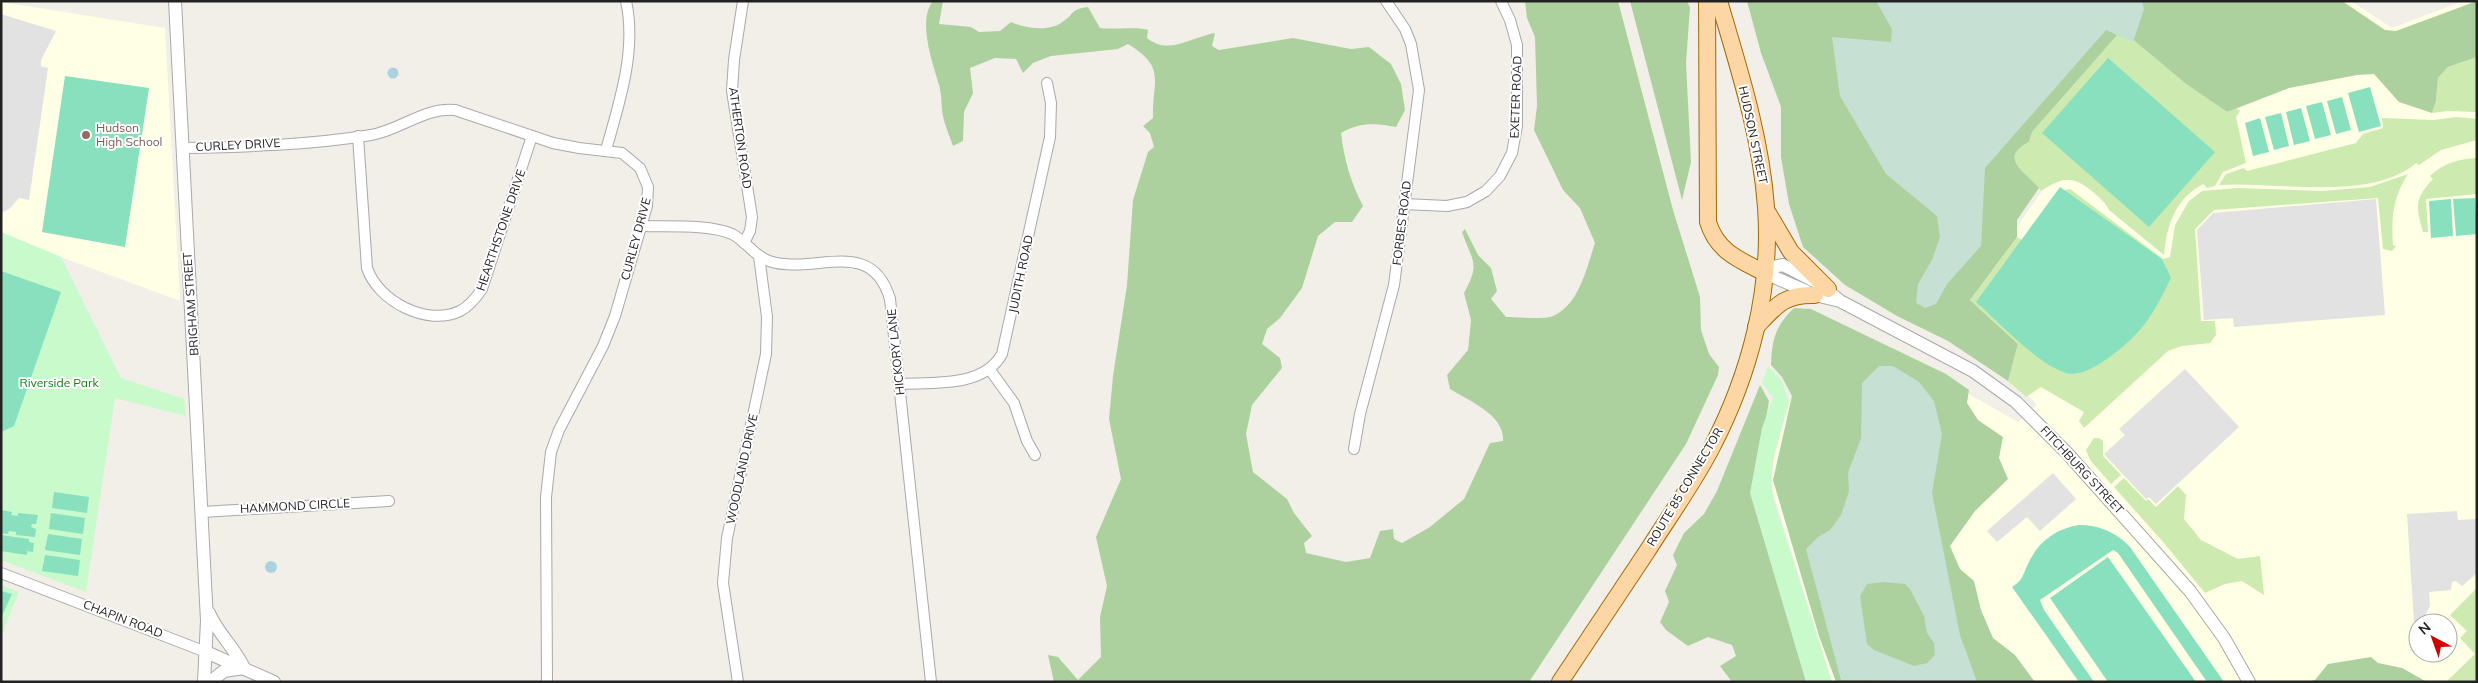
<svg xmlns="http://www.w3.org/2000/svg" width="2478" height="683" font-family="Mulish,sans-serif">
	<rect width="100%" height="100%" fill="#f2efe9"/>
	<g fill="#ffffe5" fill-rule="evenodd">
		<path d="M2141,1H2351L2392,28L2463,1H2477V682H1832L1771,486L1774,456L1789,402L1859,332L2018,422L2037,405L2003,366L1953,316L2048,183ZM2418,623H2448V653H2418Z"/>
		<path d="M1,2L165,28L180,301L61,257L1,232Z"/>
	</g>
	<g fill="#cdebb0">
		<path d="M2119,33H2125L2186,84L2227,112L2236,108L2240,111L2236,117L2246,163L2223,172L2215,186L2207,188L2203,184C2175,199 2167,225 2164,255L2109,210C2105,202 2100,198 2093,192C2072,175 2063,177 2041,191C2029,173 1995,159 2029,142L2032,132Z"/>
		<path d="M2477,57V112L2448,111L2432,113L2436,101L2438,78L2448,67Z"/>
		<path d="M2457,117L2477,119V140L2441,150L2419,165L2416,163C2372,202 2275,181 2219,185L2226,174L2244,168L2247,171L2356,143L2363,134L2383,128L2382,118L2434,120Z"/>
		<path d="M2477,158V194L2426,199L2428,232H2423C2416,207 2414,199 2433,179L2430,176C2444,163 2458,159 2477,158Z"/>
		<path d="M2408,174C2393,197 2391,218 2393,245L2396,246L2392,251L2383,249L2378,198L2214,210L2195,229L2201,321H2215L2216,335L2210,343L2182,346L2168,351L2084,428L2079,421L2084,412L2041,387L2026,397L2008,381L2018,344L1970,300L2017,237L2022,240L2059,191L2070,189L2163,259L2170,257L2175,225L2189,201L2202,191L2238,188L2323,191L2370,187Z"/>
		<path d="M2094,438H2099L2103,441V456L2121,475L2111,484L2090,460L2086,450Z"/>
		<path d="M2124,478L2146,501L2148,499L2156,507L2178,486L2186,495L2184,519L2201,540L2238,559L2260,556L2264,595L2242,581L2225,584L2205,593L2164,543L2114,487Z"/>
		<path d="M2477,588V682H2446L2475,654L2460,638L2467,631L2450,615Z"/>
	</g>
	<g fill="#add19e">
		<path d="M933,1H943L939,24L971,27L979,32L1000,31L1011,22C1024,28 1048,32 1061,23C1074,15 1070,9 1088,7L1100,28C1112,30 1140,26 1148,30L1147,38C1169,56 1191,37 1215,33L1212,46L1219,50L1293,38L1351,49L1369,47L1391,64L1401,84L1405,110L1396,127C1376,123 1359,122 1341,133C1344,159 1351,183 1363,206L1352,222H1335L1318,236L1302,288L1280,318L1267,329L1262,344L1280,358L1282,368L1252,405L1246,434L1253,472L1287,499L1294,513L1312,536L1304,543L1306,553L1346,562L1370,558L1380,531L1393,529L1394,539L1402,543L1430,527L1464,499L1490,443L1503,441C1505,415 1469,401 1450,389L1447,375L1468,350L1471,320L1464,293C1481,263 1472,261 1462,232L1465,229L1478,255L1491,268L1497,291L1491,299L1506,317C1517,317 1544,320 1553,316C1579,305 1587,267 1595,243L1580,208L1563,190L1534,130L1537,106L1535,37L1527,18L1525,1H1618L1673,210L1700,297L1701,330L1709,354L1719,367L1718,375L1686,444L1529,682H1054L1048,655L1058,657L1078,680L1101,657L1100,617L1107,586L1096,537L1121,479L1109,419L1113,376L1127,285L1133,200L1148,152L1154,147L1150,133L1143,126L1153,118C1152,80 1167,68 1128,44L1118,49L1051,56L1033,63L1023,73L1016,59L995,58L970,68L973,93L964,112L963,141L953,146C950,137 945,126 943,116C941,106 942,95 939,85C933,64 917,21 933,1Z"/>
		<path d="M1630,1H1687L1690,7L1686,63L1691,162L1682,200Z"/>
		<path d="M1747,1H2342L2385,30L2396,31L2477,1V57L2448,67L2438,78L2436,101L2432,113L2399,102L2374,74L2357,75L2289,88L2227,112L2186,84L2125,33H2119L2032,132L2029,142C1998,158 2024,171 2039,188L2017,220V237L1970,300L2018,344L2008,381L1948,341L1897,316L1845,285L1803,247L1789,204L1781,157V107L1761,53Z"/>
		<path d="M1794,308L1811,309L1946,374L1969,390L1967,403L1978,420L2003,437L1999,458L2008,479L1975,511L1950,546L1960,569L1974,581L1981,610L1993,638L2015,655L2035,682H1836L1819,636L1773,480L1792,396L1782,377L1771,365C1772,340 1775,326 1794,308Z"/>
		<path d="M1760,385L1769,401L1755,485L1824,682H1732L1720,666L1736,656L1732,645L1708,637L1688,646L1666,630L1660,622L1669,602L1665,591L1677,565L1673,555L1684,533L1704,514L1717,491Z"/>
		<path d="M2371,657L2378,663L2402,668L2427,682H2307L2315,680L2328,664Z"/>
	</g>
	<g fill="#c6e0d4" fill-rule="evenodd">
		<path d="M1876,1H2142L2144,9L2133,42L2106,30L1985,168L1981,246L1947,284L1936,304L1925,308L1916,303L1918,284L1932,260L1940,237L1937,216L1886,174L1840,96L1832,37L1891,42L1892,29Z"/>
		<path d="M1879,366H1893L1919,382L1934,401L1942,434L1932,493L1960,635L1977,682L1841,680L1806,549L1818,537L1830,530L1841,515L1849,491L1848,473L1861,438L1862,383ZM1884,582L1905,584L1910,589L1924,616L1927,633L1934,643L1935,655L1927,663L1914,666L1874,650L1867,644L1860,596L1867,584Z"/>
	</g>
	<g fill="#c8facc">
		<path d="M1,232L61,257L121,378L184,399L186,416L115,398L86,592L1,560Z"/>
		<path d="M1768,366L1782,381L1789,402L1774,456L1771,477L1773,497L1832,682H1806L1750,493L1762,428L1773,398L1762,383Z"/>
		<path d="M1,585L19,592L1,636Z"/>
	</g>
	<g fill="#88e0be">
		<path d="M2108,58L2215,152L2149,227L2042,133Z"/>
		<path d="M65,76L149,88L125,247L42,232Z"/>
		<path d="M2370,87L2381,126L2359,132L2348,93Z"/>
		<path d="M2342,97L2351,130L2336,134L2327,101Z"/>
		<path d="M2322,102L2331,135L2315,139L2306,106Z"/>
		<path d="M2301,108L2310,141L2294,145L2286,112Z"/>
		<path d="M2281,113L2289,146L2274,150L2265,117Z"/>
		<path d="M2260,118L2269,152L2253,156L2245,123Z"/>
		<path d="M2060,187L2162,259L2171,278C2163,294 2155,311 2144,325C2131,342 2088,380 2066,373C2037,364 1999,322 1976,302Z"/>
		<path d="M2475,198L2477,234L2456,236L2453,199Z"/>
		<path d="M2451,199L2453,236L2431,238L2429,201Z"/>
		<path d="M1,271L61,292L14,426L1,432Z"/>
		<path d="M54,492L89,497L87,513L52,508Z"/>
		<path d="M1,510L12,512L11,515L18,516V513L38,515L36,524H32L31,527L36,529L35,537L16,535V532L9,531L8,534L1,533Z"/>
		<path d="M51,513L85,518L83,534L49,529Z"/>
		<path d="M2079,525C2099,525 2116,532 2130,547L2224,682H2207L2118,553L2113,550L2040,600L2044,610L2094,682H2079L2012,587C2023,580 2022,577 2027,566C2037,543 2054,529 2079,525Z"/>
		<path d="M48,534L82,539L80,555L45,550Z"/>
		<path d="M1,535L29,539V542L34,543L33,552L27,551V555L1,551Z"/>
		<path d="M45,555L80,560L78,576L42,571Z"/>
		<path d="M2108,557L2196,682H2108L2050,598Z"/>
		<path d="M1,591L12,594L1,618Z"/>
	</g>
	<g fill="#e2e2e2">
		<path d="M1,14L56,31L41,60V66L48,68L29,200L19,198L9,209L1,213Z"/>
		<path d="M2376,199L2385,315L2234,327L2233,318L2204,320L2197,230L2213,213Z"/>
		<path d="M2185,369L2239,427L2156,504L2149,497L2146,499L2104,454L2125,435L2119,429Z"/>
		<path d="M2053,473L2076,499L2040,531L2027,517L1997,542L1987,531Z"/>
		<path d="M2457,511L2458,520L2477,519V573L2462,586L2456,581L2452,582L2451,590L2429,592L2430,606L2422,621L2414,622L2407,514Z"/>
	</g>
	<g fill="#aad3df">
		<circle cx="393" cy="73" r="5.5"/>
		<circle cx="271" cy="567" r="6"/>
	</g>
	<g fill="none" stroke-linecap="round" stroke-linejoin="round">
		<g stroke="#a9a9a9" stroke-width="12">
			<g id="minor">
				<path d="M743,1L734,60L732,91L752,217L750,231L744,243"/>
				<path d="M358,136L367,268C378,301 427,327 460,311C470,306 476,298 482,289L532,136"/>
				<path d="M183,148C245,147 310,145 371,135C401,130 424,107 455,110L553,143L579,148L622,153L640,168L648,187L647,206L615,316L603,346L559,430L551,452L546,497L547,682"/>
				<path d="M606,150C619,103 637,51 626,1"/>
				<path d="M1404,204L1447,206L1467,202L1486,191L1500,176L1512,153L1517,126V45L1510,20L1501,1"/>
				<path d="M642,226C667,227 709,224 732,234C746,241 754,256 769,261C814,276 871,235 890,299L931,682"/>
				<path d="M990,370L1014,403L1027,441L1035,455"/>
				<path d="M899,384C933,382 983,388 1002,354L1050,137L1051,103L1047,83"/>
				<path d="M1354,449L1360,414L1394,285L1419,90L1411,44L1405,29L1386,1"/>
				<path d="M202,512L389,501"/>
				<path d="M1,573L206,652"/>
				<path d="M738,682L723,583L727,538L766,354L767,317L759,256"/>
			</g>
		</g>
		<g stroke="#a9a9a9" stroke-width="14">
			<g id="tertiary">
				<path d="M175,1L207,621L204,682"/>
				<path d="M1840,301L1815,295L1765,273L1772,267L1783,265L1820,284L1840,301L1973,371L2016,402L2067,453L2190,591L2224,638L2249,682"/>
				<path d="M209,613C218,634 235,648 244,668L224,671L210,682"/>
				<path d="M206,652L274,682"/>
			</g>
		</g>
		<g stroke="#a06b00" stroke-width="18">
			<g id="primary">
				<path d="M1707,1L1708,222C1717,252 1740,260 1765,273"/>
				<path d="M1768,213L1791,252L1828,289"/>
				<path d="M1756,327C1776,306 1784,294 1815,295"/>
				<path d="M1560,682C1589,639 1617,596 1646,553C1668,518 1693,484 1712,447C1750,374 1772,290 1766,207C1761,137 1739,69 1719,1"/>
			</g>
		</g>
		<use href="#minor" stroke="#fff" stroke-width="10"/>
		<use href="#tertiary" stroke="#fff" stroke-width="12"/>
		<use href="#primary" stroke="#fcd6a4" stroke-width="16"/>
	</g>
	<circle fill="#8d6e63" stroke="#fff" stroke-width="2" cx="86" cy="135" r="5"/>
	<g text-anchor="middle" stroke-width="4" stroke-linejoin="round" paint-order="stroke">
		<g font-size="12" fill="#222" stroke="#fff">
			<text transform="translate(1516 97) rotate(-88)" y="4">EXETER ROAD</text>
			<text transform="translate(1753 135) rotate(78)" y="4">HUDSON STREET</text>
			<text transform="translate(740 138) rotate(82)" y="4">ATHERTON ROAD</text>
			<text transform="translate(238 145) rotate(-3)" y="4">CURLEY DRIVE</text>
			<text transform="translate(1402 223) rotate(-83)" y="4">FORBES ROAD</text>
			<text transform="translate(501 230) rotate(-71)" y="4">HEARTHSTONE DRIVE</text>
			<text transform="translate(636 239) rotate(-75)" y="4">CURLEY DRIVE</text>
			<text transform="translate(1021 274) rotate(-78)" y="4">JUDITH ROAD</text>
			<text transform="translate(191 304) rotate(-94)" y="4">BRIGHAM STREET</text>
			<text transform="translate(896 352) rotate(-96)" y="4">HICKORY LANE</text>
			<text transform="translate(742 469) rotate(-78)" y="4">WOODLAND DRIVE</text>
			<text transform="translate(2082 470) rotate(47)" y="4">FITCHBURG STREET</text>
			<text transform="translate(1685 487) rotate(-59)" y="4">ROUTE 85 CONNECTOR</text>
			<text transform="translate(295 506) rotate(-3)" y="4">HAMMOND CIRCLE</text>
			<text transform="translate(123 619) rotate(21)" y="4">CHAPIN ROAD</text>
		</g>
		<g font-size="12" fill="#785e54" stroke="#fff" text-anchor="start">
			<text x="96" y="132">Hudson<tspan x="96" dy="14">High School</tspan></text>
		</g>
		<g font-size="12" fill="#0c8416" stroke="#fff">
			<text x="59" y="387">Riverside Park</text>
		</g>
	</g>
	<rect width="2478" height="683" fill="none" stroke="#222222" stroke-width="5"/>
	<g transform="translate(2433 638) rotate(319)"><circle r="24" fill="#ffffff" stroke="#a7a7a7"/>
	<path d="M0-4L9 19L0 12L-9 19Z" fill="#d40000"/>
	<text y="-8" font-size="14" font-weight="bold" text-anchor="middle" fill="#222222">N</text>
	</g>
</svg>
